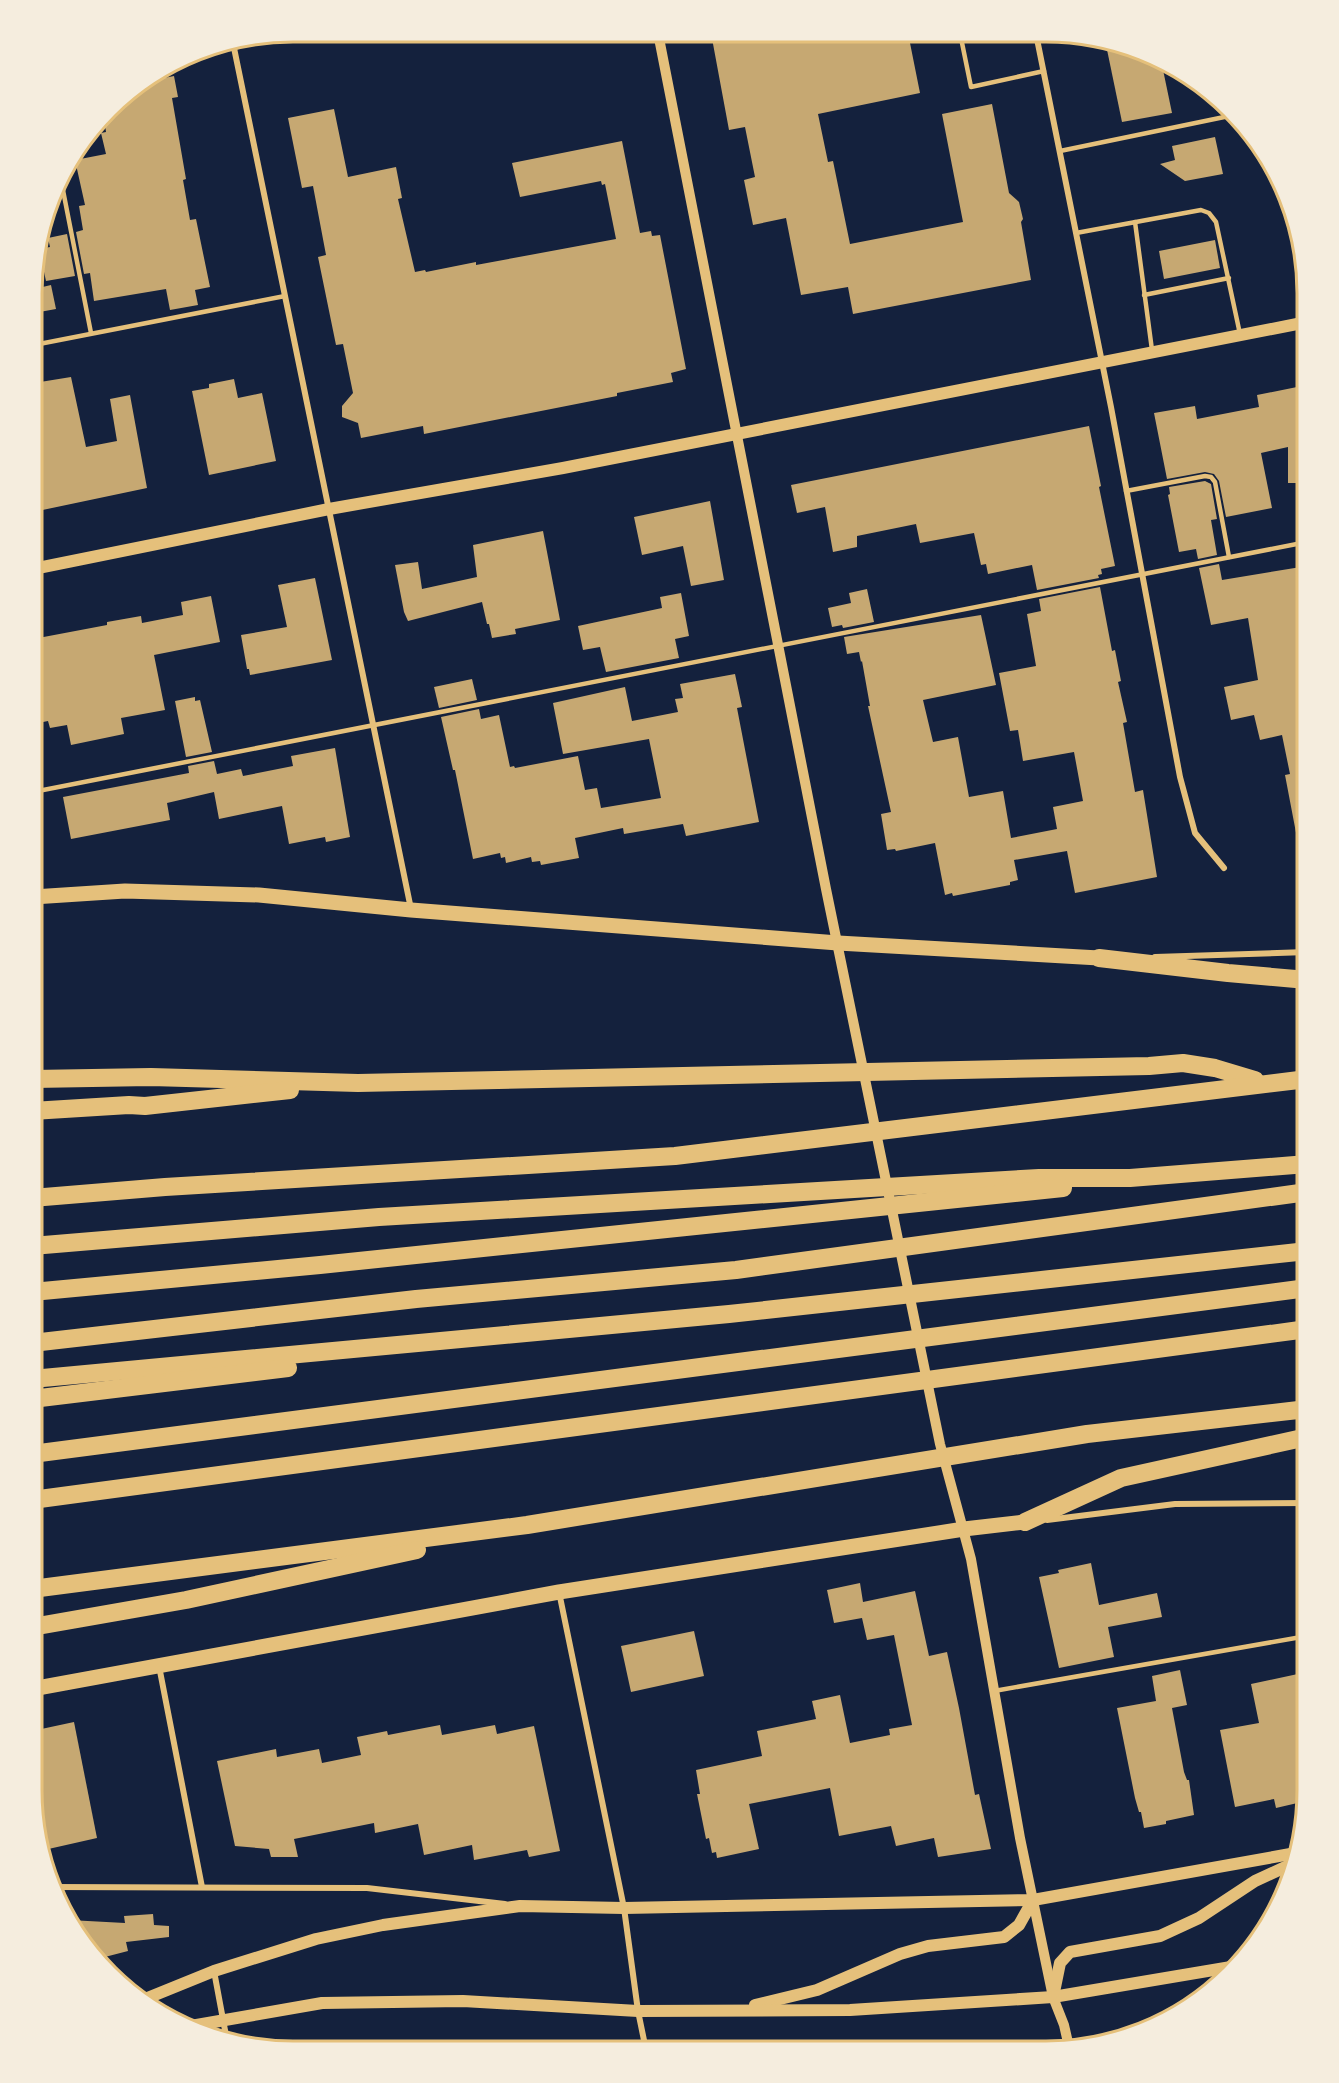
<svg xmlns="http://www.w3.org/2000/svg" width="1339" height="2083" font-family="'Nunito Sans',sans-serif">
	<rect width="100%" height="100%" fill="#14213d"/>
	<g fill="#c6a872">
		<path d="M711,33H908L920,93L818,114L828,162L833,161L850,244L963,222L942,114L992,104L1009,193L1019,202L1023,219L1021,222L1031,280L853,314L848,287L801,295L786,218L753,225L744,180L755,177L745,127L729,130Z"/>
		<path d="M1105,40L1146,52L1161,60L1172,113L1122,122Z"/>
		<path d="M174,76L178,97L172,98L186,179L183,180L190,220L196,219L210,287L195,290L198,305L170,310L166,289L94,301L90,273L84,274L76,232L83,230L79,206L85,205L75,160L106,154L101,133L106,132L104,118L120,97L144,82Z"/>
		<path d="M334,109L348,177L396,167L402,198L398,199L415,272L425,270L426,272L476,262V265L616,239L605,184L602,185L601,181L520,197L512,163L622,141L640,233L651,231L652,236L660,235L686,369L671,373L673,382L617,393V396L424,434L423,426L361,438L358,423L342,417V406L353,393L343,344L336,345L318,257L326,255L313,186L302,188L288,118Z"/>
		<path d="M1215,137L1223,174L1185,181L1160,164L1175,160L1172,146Z"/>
		<path d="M67,234L75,276L46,281L39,249L50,247L48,238Z"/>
		<path d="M1215,240L1220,268L1164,279L1159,251Z"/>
		<path d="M51,285L56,309L34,313V289Z"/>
		<path d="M71,377L86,447L117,441L110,399L130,395L147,488L33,512L34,383Z"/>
		<path d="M234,379L238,398L262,393L276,461L209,475L192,391L209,388V384Z"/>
		<path d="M1297,387L1299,397L1307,396V483H1288V447L1261,453L1272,508L1226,517L1219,481L1214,474L1205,472L1167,479L1154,413L1195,406L1197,419L1259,407L1257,395Z"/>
		<path d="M1089,426L1101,486L1099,487L1115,566L1101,569L1102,574L1098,575L1099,578L1037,590L1032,565L988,574L986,564L981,565L974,533L920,543L916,524L857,536V547L833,552L825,507L797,513L791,485Z"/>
		<path d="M1205,481L1211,484L1217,519L1211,520L1217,555L1198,559L1196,549L1179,552L1168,495L1170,494L1169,487Z"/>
		<path d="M710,501L724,580L691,586L683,546L642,555L634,517Z"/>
		<path d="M543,531L560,620L515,629L516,634L492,638L489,624H487L482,602L408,621L404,612L395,565L418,562L422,589L477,577L473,545Z"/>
		<path d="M1219,564L1222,580L1307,566V659L1296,661L1304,699L1307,698V837L1297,838L1285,775L1290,774L1282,735L1260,740L1254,715L1231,720L1224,687L1258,680L1248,618L1211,625L1199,568Z"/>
		<path d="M315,578L332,660L250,675L249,669H247L241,635L287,627L278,585Z"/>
		<path d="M1100,587L1112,651L1115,650L1121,681L1118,682L1127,722L1123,723L1135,792L1143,790L1157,877L1075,893L1067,851L1014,860L1018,880L1010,882V885L953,896L952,893L945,895L935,843L896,851L895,849L887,850L881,814L891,812L868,706H870L862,661L861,662L859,652L847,654L844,637L981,615L996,685L923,700L933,742L958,737L969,797L1003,791L1011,838L1057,829L1053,807L1083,801L1074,752L1023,761L1018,730L1010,731L999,673L1036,666L1027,614L1041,611L1039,599Z"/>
		<path d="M867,589L874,622L843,628L842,625L832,627L828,608L851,603L849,593Z"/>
		<path d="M681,593L689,636L675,639L679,658L606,672L600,647L583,650L578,626L662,608L660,597Z"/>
		<path d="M211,596L220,642L154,655L165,710L121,718L124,734L71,745L67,725L50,728L48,721L33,724V639L107,625V622L141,616L142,623L183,615L181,602Z"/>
		<path d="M735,674L742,707L737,708L759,822L686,836L683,824L624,834L623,828L575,838L579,858L541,865L540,861L532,862L531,857L506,863L505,857L501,858L500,853L473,859L455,770H453L441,717L479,709L481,719L499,715L510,767L514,766L515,768L578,756L585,790L597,788L601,808L661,798L649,739L563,754L553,703L625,687L632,721L678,712L675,699L683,698L680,684Z"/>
		<path d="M472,679L477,700L439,708L434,687Z"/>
		<path d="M195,697V701L200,700L212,752L186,757L175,701Z"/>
		<path d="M335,748L350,837L326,842L325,837L289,844L282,806L219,819L214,792L167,803L170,820L71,839L63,797L189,773L188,766L214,761L217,774L241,769L243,776L293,766L291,756Z"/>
		<path d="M1091,1563L1099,1605L1157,1593L1162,1617L1108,1627L1114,1657L1059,1668L1039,1577L1059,1573L1058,1570Z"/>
		<path d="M860,1583L863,1602L915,1591L929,1656L947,1652L959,1708L975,1795L979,1794L991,1849L938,1857L934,1838L896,1846L891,1826L839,1836L830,1788L749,1804L759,1849L717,1858L716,1852L712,1853L709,1838L706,1839L697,1794H700L696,1770L762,1756L757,1731L816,1719L812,1701L840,1695L850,1743L890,1735L889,1729L912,1725L894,1635L867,1640L862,1618L834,1623L827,1590Z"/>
		<path d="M694,1631L704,1676L631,1692L621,1646Z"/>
		<path d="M1180,1670L1187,1705L1172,1708L1184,1772L1187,1780H1189L1194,1815L1166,1821V1824L1144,1828L1141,1812H1139L1135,1798L1117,1708L1156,1701L1152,1676Z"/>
		<path d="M1307,1672V1766L1299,1767L1306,1801L1276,1808L1274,1799L1235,1807L1220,1730L1259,1723L1251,1684Z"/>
		<path d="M74,1722L97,1838L44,1850L32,1790V1731Z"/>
		<path d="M440,1725L442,1735L495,1725L497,1734L534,1726L560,1851L529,1857L527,1850L474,1860L472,1845L424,1855L418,1824L375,1833L374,1823L294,1839L298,1857H271L269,1849L235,1846L217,1761L276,1749L277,1757L319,1749L322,1763L361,1755L357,1737L387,1731L388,1735Z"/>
		<path d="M153,1914L154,1925L169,1926V1937L126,1942L128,1951L101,1958L98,1949L88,1951L86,1949L69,1920L125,1923L124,1916Z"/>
	</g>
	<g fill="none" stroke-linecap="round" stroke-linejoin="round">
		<g stroke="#e5c07b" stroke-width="4.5">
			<path d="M960,33L971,87L1044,71"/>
			<path d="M1060,151L1234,115"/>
			<path d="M60,175L91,333"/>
			<path d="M1284,187L1307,294"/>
			<path d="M1135,222L1152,350"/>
			<path d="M1076,233L1201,210L1209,213L1216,222L1240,334"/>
			<path d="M1144,295L1229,278"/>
			<path d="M34,345L285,296"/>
			<path d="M1126,491L1205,476L1211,477L1215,482L1229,557"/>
			<path d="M33,792L1307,542"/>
			<path d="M994,1691L1307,1636"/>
		</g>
		<g stroke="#e5c07b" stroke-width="6">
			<path d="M1036,34L1111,407L1180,777L1195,833L1224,868"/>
			<path d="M233,43L411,909"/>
			<path d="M1155,957L1307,952"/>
			<path d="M1047,1520L1175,1504L1307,1503"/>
			<path d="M559,1592L624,1908L638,2011L646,2050"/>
			<path d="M159,1666L202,1887"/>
			<path d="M51,1887L367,1888L505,1904"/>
			<path d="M214,1971L227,2041"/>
		</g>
		<path stroke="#e5c07b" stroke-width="10" d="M658,33L826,889L940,1444L971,1559L1020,1838L1053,1997L1064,2025L1069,2047"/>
		<g stroke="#e5c07b" stroke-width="12">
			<path d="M33,569L329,509L563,468L1307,322"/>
			<path d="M1053,1997L1060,1963L1070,1952L1160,1936L1199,1918L1255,1881L1294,1863"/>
			<path d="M140,2001L214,1971L316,1939L383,1925L520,1906L624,1908L1033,1900L1296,1853"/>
			<path d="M755,2005L817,1990L900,1954L928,1946L1004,1937L1019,1925L1033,1900"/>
			<path d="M185,2027L322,2003L463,2001L638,2011L850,2010L1053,1997L1237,1966"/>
		</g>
		<g stroke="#e5c07b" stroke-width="15">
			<path d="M33,897L125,891L259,895L411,910L838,943L1099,958"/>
			<path d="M32,1689L559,1592L964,1529L1025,1522"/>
		</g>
		<g stroke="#e5c07b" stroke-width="18">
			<path d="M1099,958L1228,973L1307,980"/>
			<path d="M33,1079L151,1077L358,1083L1149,1066L1183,1063L1215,1068L1255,1080"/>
			<path d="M32,1111L129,1105L145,1106L290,1090"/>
			<path d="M32,1198L165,1187L675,1156L1307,1079"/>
			<path d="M32,1246L379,1217L1039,1178H1130L1307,1164"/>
			<path d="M32,1292L320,1265L1063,1188"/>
			<path d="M32,1343L416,1299L736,1270L1307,1192"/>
			<path d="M32,1379L729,1314L1307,1251"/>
			<path d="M32,1399L288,1368"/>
			<path d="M32,1454L1307,1288"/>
			<path d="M32,1500L1307,1329"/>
			<path d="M1025,1522L1121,1478L1307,1437"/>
			<path d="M32,1589L527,1525L1087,1434L1307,1409"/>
			<path d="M32,1627L186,1600L417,1550"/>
		</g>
	</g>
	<path d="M0 0H1339V2083H0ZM293 42H1046A251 251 0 0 1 1297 293V1790A251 251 0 0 1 1046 2041H293A251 251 0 0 1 42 1790V293A251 251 0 0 1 293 42Z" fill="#f5edde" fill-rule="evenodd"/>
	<path fill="none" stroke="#e5c07b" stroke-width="3" d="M293 42H1046A251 251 0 0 1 1297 293V1790A251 251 0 0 1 1046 2041H293A251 251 0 0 1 42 1790V293A251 251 0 0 1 293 42Z"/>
</svg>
